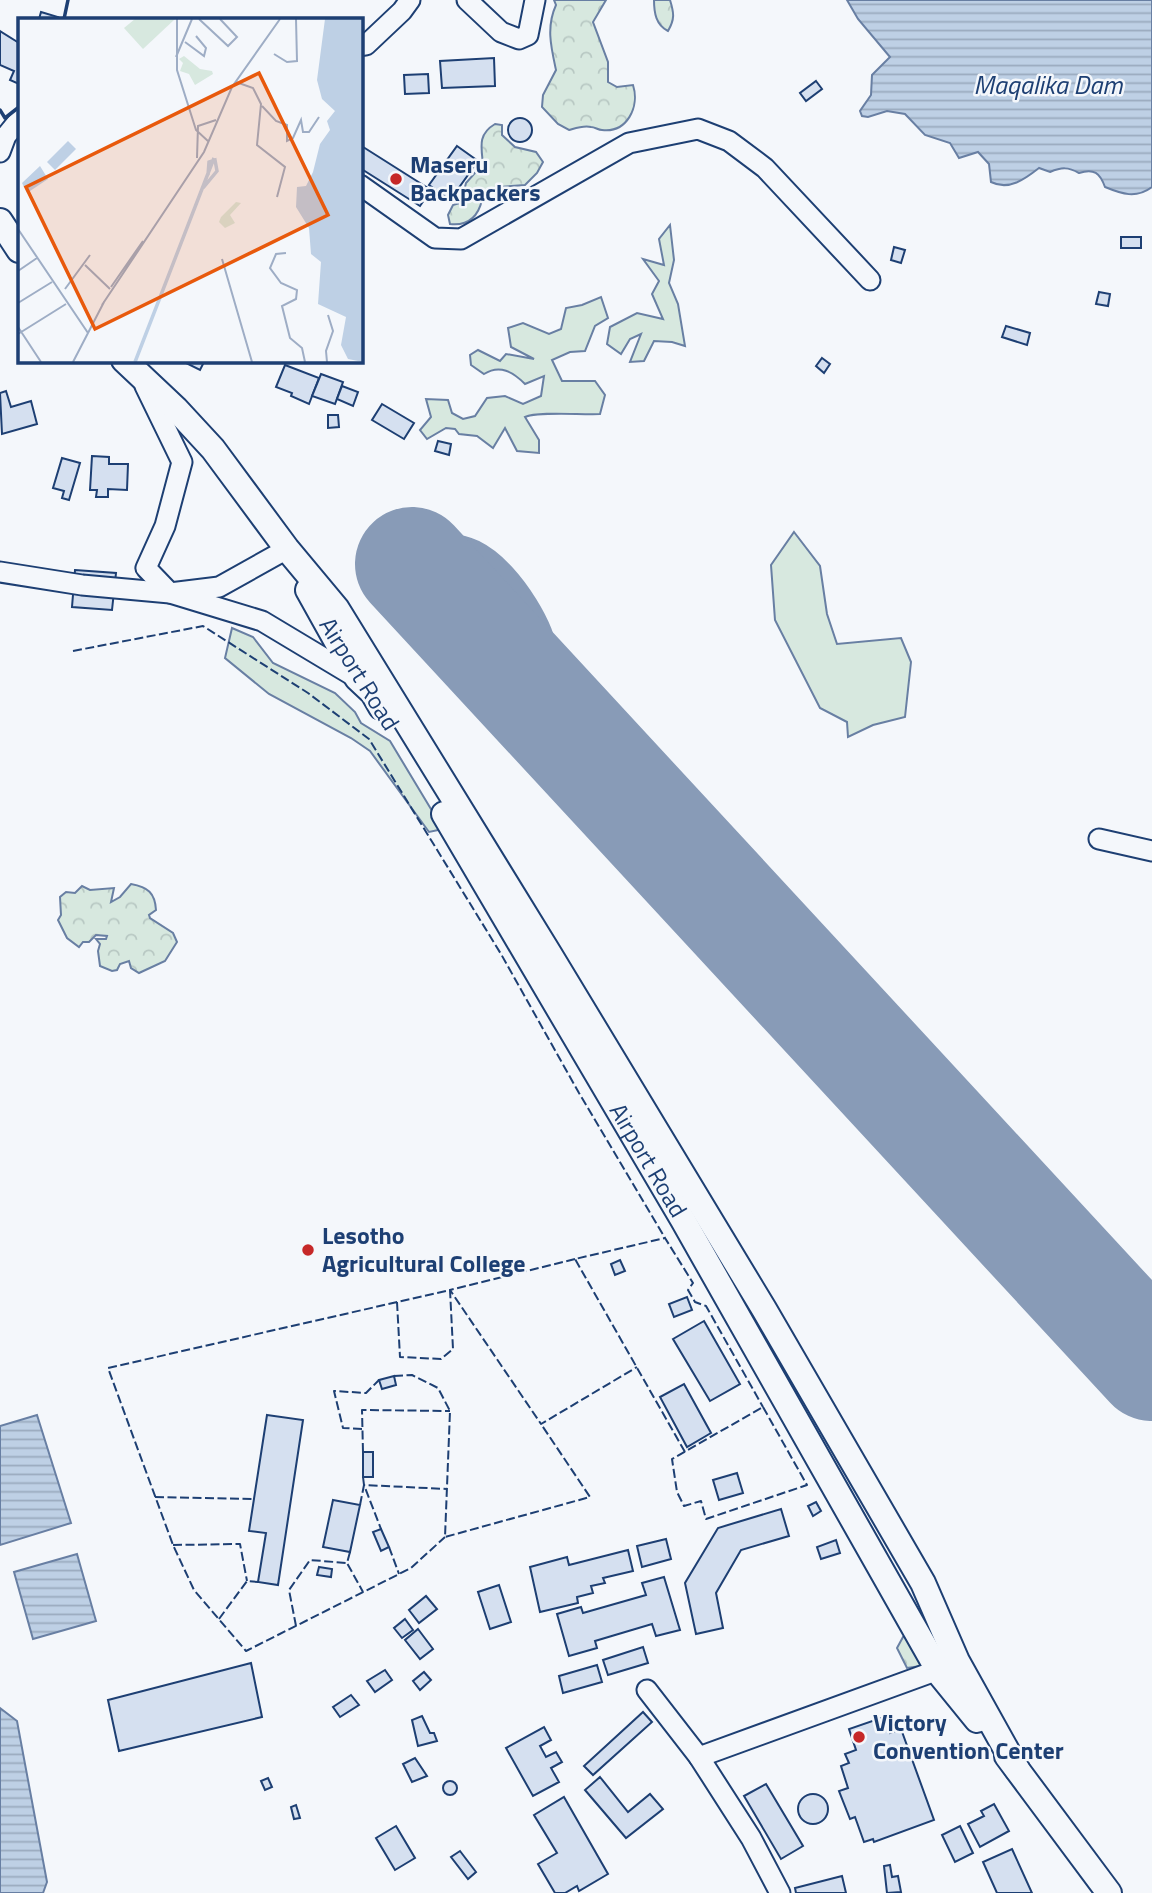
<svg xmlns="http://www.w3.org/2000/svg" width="1152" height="1893" font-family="'Titillium Web',sans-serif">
	<defs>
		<pattern id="forest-crowns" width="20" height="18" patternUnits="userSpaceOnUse" patternTransform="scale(1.75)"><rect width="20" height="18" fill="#d7e8df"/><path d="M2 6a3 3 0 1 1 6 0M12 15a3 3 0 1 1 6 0" fill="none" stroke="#b8c8c3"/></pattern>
		<pattern id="water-rules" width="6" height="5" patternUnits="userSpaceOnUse" patternTransform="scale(1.75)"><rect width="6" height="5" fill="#bed0e5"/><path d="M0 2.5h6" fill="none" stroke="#9aaabe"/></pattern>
	</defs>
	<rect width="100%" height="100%" fill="#f4f7fb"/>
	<g fill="#d7e8df" stroke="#687fa3" stroke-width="2">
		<path d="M670,225L674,260L669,283L678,304L685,346L672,342L654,341L644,361L630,362L641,334L630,339L621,354L607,344L610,327L637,313L663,319L652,294L659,281L643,259L664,265L659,239Z"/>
		<path d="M601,297L608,318L595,326L585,351L570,352L552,360L562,381H595L605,395L600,414C582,415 538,411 525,417L539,440V453L517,451L505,428L493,448L477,436L459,434L455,429L446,428L427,439L420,430L431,417L426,399L448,400L452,413L463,419L475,416L487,398L505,396L523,404L541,396L544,376L525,384C513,372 500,364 484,374L471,365L470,355L478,350L500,361L506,354L534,359L511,347L508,328L523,323L549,334L561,329L566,308L582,305Z"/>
		<path d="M794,532L820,566L827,614L837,644L901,638L911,662L905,717L873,725L848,737L847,722L820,708L775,620L771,565Z"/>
		<path d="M232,628L253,637L273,663L335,693L355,712L361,723L390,741L443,829L429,832L370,751L351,738L269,694L225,658Z"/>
	</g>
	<g fill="url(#forest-crowns)" stroke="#687fa3" stroke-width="2">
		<path d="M554,0H606L593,22L608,62V82L617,87L633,85C640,107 627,133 602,130C598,130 595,127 591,127C584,125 576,128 569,130L558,124L542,107L543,95L556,70C551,47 546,27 556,5Z"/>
		<path d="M654,0H670C674,13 675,19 668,31C656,25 654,13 654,0Z"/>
		<path d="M495,124L502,125V135L515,147L536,152L543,162L537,173L525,185L499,187L482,200C478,217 468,226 450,224L448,215L453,205L473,199V193L464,191L466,183L483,164C481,146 478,134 495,124Z"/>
		<path d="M131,884C148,887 155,893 156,910L149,915L150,918L173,933L177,942L165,961L139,973L131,968L129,961L120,964L117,970L112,971L100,966L98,951L100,944L96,939H106L107,936L96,935L89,942H83L79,947L67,938L58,920L61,915L60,897L66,892L75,893L82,886L90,890L114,888L111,902L120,897Z"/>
		<path d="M903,1637H908L928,1665L907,1668L897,1648Z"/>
	</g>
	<g fill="url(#water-rules)" stroke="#687fa3" stroke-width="2">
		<path d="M847,0H1152V187C1136,199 1122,194 1105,187C1100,173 1094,168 1079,173C1068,167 1062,167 1050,172L1039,168C1025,179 1009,191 991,182L989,164L978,152L959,158L950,143L925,135L905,114L887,111L868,117L862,116L860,111L871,95L872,75L890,57L858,19Z"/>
		<path d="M37,1415L71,1523L0,1545V1426Z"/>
		<path d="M77,1554L96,1621L33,1639L14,1572Z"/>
		<path d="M0,1708L17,1721L47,1882L43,1893H0Z"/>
	</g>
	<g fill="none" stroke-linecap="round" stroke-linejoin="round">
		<path stroke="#889bb7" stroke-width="46" d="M502,661C485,650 470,638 452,630C442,626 430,625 423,618C408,604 412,578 427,566C430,563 437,561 441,559C478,546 519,609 530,637C537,656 538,675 546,693C553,710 564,724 574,739"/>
		<path stroke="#889bb7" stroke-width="114" d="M412,564L1152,1364"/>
	</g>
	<g fill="#d5e0f0" stroke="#1d3f73" stroke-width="2">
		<path d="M41,12L58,17L57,19H39Z"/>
		<path d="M0,31L19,43V84L10,80L14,71L0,65Z"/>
		<path d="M494,58L495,86L442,88L440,61Z"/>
		<path d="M428,74L429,93L405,94L404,75Z"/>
		<path d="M816,81L822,89L806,101L800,93Z"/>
		<circle cx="520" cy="130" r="12"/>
		<path d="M360,145L431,190L420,206L360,168Z"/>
		<path d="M457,146L478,161L450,200L429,185Z"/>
		<rect x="1121" y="237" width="20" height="11"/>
		<path d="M894,247L905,250L901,263L891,260Z"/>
		<path d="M1099,292L1110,294L1108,306L1096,304Z"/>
		<path d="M1006,326L1030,333L1027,345L1002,337Z"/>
		<path d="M822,358L830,364L824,373L816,366Z"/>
		<path d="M187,360H205L200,370L186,363Z"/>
		<path d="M285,365L319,378L309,404L291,396L292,393L276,387Z"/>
		<path d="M321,374L343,382L335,404L312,396Z"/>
		<path d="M342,386L358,392L353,406L337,399Z"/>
		<path d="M6,391L11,407L31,401L37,424L2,434L0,393Z"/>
		<path d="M382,404L414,423L404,439L372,420Z"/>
		<path d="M328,415H338L339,427L328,428Z"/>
		<path d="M438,441L451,444L449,455L435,451Z"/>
		<path d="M92,456L109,457V464H128L127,490L108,489V497H96L97,490H90Z"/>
		<path d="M62,458L80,463L69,500L62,498L64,491L53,488Z"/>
		<path d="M75,570L116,573L112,610L72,607Z"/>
		<path d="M620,1260L625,1271L615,1275L611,1264Z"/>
		<path d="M687,1297L692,1310L674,1317L669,1304Z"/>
		<path d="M704,1321L740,1384L710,1401L673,1339Z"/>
		<path d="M394,1376L396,1385L382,1389L379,1380Z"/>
		<path d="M684,1384L711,1433L687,1447L660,1397Z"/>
		<path d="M267,1415L303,1420L278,1585L258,1582L266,1533L249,1531Z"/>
		<rect x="363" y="1452" width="10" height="25"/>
		<path d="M737,1473L743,1493L719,1500L713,1480Z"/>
		<path d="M333,1500L360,1505L350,1552L323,1547Z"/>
		<path d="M816,1502L821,1511L813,1516L808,1506Z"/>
		<path d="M781,1509L789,1536L741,1550L716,1593L723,1628L696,1634L685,1583L718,1528Z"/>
		<path d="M381,1529L389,1547L381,1551L373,1532Z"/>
		<path d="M666,1539L671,1559L642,1567L637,1546Z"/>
		<path d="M836,1540L840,1553L821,1559L817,1547Z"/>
		<path d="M628,1550L633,1571L603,1578L605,1583L591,1586L593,1593L577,1597L578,1603L540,1612L530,1567L567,1557L569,1565Z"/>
		<path d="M319,1567L332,1569L331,1577L317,1575Z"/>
		<path d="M664,1577L680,1630L656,1636L652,1624L595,1641L597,1648L569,1656L557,1614L581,1607L583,1613L646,1595L642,1583Z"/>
		<path d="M499,1585L511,1622L490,1629L478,1592Z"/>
		<path d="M426,1596L437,1609L419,1623L409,1610Z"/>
		<path d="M405,1619L413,1630L402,1638L394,1628Z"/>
		<path d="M418,1629L433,1649L420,1659L405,1640Z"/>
		<path d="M643,1647L648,1663L608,1675L603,1660Z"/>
		<path d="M251,1663L262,1717L119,1751L108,1700Z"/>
		<path d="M597,1665L602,1682L563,1693L559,1676Z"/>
		<path d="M385,1670L392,1680L375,1692L367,1681Z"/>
		<path d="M424,1672L431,1680L420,1690L413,1681Z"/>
		<path d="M351,1695L359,1705L340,1717L333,1707Z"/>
		<path d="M643,1712L652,1722L593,1775L584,1766Z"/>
		<path d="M422,1716L430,1733H434L437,1741L418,1746L412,1720Z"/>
		<path d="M884,1717L890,1733L901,1729L934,1820L874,1842L873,1839L864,1842L855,1817L850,1819L839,1791L848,1788L841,1766L849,1763L845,1754L856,1750L849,1729Z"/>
		<path d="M544,1727L551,1740L540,1746L546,1757L556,1752L562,1762L551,1768L559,1782L533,1796L506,1748Z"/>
		<path d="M415,1758L427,1776L412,1782L403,1764Z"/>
		<path d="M600,1777L628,1812L650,1794L663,1809L626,1838L585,1790Z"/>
		<path d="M268,1778L272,1787L265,1790L261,1781Z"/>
		<circle cx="450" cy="1788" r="7"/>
		<path d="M766,1784L803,1846L781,1859L744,1796Z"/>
		<circle cx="813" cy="1809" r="15"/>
		<path d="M564,1797L608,1874L579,1891L577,1886L565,1893H555L538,1864L557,1853L534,1815Z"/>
		<path d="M994,1804L1009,1831L980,1847L968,1824L984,1816L981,1811Z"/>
		<path d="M296,1805L300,1818L294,1819L291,1807Z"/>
		<path d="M396,1826L415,1858L395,1870L376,1838Z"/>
		<path d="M960,1826L973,1853L955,1862L942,1835Z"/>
		<path d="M1012,1849L1032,1893H997L983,1862Z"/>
		<path d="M460,1851L476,1872L468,1879L451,1857Z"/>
		<path d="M890,1865L892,1877L898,1876L901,1892L887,1893L884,1866Z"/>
		<path d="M842,1876L846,1893H796L795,1888Z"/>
	</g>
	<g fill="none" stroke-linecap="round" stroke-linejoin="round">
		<g stroke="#1d3f73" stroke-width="23">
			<g id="minor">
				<path d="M467,0L501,32L519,39L528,35L535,0"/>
				<path d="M360,46L366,45L402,11L410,0"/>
				<path d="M0,152L6,136L19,120"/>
				<path d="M360,185L435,238L461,239L629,143L698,129L729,141L765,168L870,280"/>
				<path d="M145,386L182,462L165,526L146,568L170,593L262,621L357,678"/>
				<path d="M0,572L82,585L170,593L219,587L287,549"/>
				<path d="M1099,839L1152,851"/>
				<path d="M647,1690L699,1757L751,1838L780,1893"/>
				<path d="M699,1757L938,1670"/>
			</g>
		</g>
		<g stroke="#1d3f73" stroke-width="28">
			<g id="major">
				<path d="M0,221L19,250"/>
				<path d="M124,360L176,409L213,449L287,549L337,609L550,955L764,1309L923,1583L957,1661L1017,1769"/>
				<path d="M308,590L357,678L373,693L381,707"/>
				<path id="s1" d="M444,814L683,1220L942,1677L977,1720"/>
				<path d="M1007,1756L1109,1893"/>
			</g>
		</g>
		<use href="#minor" stroke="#f4f7fb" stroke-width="19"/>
		<use href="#major" stroke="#f4f7fb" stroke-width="24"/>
		<g stroke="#1d3f73" stroke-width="2" stroke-dasharray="9 3.5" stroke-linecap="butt">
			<path d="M73,651L203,626L308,693L369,739L501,954L579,1093L665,1238"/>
			<path d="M575,1259L450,1290L541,1424L637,1367"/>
			<path d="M397,1302L400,1357L441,1359L453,1349L450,1290L108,1368L173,1545L194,1590L246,1651L411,1568L445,1537"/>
			<path d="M394,1376L412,1375L438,1388L450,1411L445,1537L590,1497L541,1424"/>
			<path d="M763,1407L807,1485L706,1519L701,1501L684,1506L677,1492L672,1459Z"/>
			<path d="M362,1429L343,1428L334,1391L366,1393L379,1380"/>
			<path d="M363,1452L362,1410L450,1411"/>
			<path d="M685,1452L575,1259L665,1238L693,1283L688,1290L695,1302L706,1306L763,1407"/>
			<path d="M363,1477L364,1485L381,1529"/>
			<path d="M155,1497L254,1499"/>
			<path d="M360,1505L364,1485L447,1489"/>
			<path d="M173,1545L240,1544L247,1581"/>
			<path d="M389,1547L399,1574"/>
			<path d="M350,1552L347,1563L363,1592"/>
			<path d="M219,1619L247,1581L258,1582"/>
			<path d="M296,1626L289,1590L310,1560L347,1563"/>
		</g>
		<g stroke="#1d3f73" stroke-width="3.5">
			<path d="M64,19L68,0"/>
			<path d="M0,110L5,118L19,107"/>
		</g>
	</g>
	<g fill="#c62828" stroke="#f4f7fb" stroke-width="2.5">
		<circle cx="396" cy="179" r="7"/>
		<circle cx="308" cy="1250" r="7"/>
		<circle cx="859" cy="1737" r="7"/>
	</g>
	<g text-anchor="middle" stroke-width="5" stroke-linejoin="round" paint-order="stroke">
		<g font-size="24" font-weight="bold" fill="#1d3f73" stroke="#f4f7fb" text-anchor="start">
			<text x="410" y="173">Maseru<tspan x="410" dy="28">Backpackers</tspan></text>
			<text x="322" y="1244">Lesotho<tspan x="322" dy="28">Agricultural College</tspan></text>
			<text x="873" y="1731">Victory<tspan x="873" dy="28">Convention Center</tspan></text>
		</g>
		<g font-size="24" fill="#1d3f73" stroke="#f4f7fb">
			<text transform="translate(359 674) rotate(58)" y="8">Airport Road</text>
			<text dy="8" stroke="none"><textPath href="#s1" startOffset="402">Airport Road</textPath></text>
		</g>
		<g font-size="26" font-style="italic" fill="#1d3f73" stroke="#f4f7fb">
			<text x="1048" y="94">Maqalika Dam</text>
		</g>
	</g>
	<g transform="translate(18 18)">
		<rect width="345" height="345" fill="#f4f7fb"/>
		<path d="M218,184L223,185L212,197L217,205L207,210L201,204L203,199Z" fill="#d7e8df"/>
		<path d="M166,38L182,51L194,53L195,56L177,67L171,56L162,53L165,45L161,41Z" fill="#d7e8df"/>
		<path d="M117,1H157L125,31L106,10Z" fill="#d7e8df"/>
		<path d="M307,1H345V344L330,341L323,327L328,299L300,286L303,244L293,236L291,210L278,189L279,169L288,168L295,154L302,126L312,112L309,103L317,93L304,81L299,62ZM50,123L58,131L37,152L29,144ZM22,148L30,161L9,175L4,165Z" fill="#bed0e5"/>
		<path fill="none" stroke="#bed0e5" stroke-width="3.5" d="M185,170L199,153L197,142L191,144L190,157M117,344L196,140"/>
		<path fill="none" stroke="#9eadc5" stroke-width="2" d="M159,1V52L178,112L191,124M181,1L210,28L219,19L202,1M167,24L186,38L188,30L178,18M256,36L269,44L279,43L278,1M158,39L174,1M218,64L235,70L243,86L239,127L267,149L259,179M244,88L258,103L269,107V123L275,120L283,102L285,114H291L301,99M179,140L180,108L198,102M0,211L70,315M268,235L258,236L252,250L263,265L279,272L278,281L264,288L272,320L284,330L287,344M204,241L234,344M67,247L92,271M0,253L19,240M93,269L125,223M47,271L72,237M0,285L34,264M84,287L186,134L214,69L262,1M0,309L23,344M0,316L48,286M55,344L86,284M309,344L308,333L315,313L310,297"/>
		<path fill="#e8590c" fill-opacity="0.15" stroke="#e8590c" stroke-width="3.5" d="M241,55L310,197L77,311L8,169Z"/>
		<rect width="345" height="345" fill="none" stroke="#1d3f73" stroke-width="3.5"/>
	</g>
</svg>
